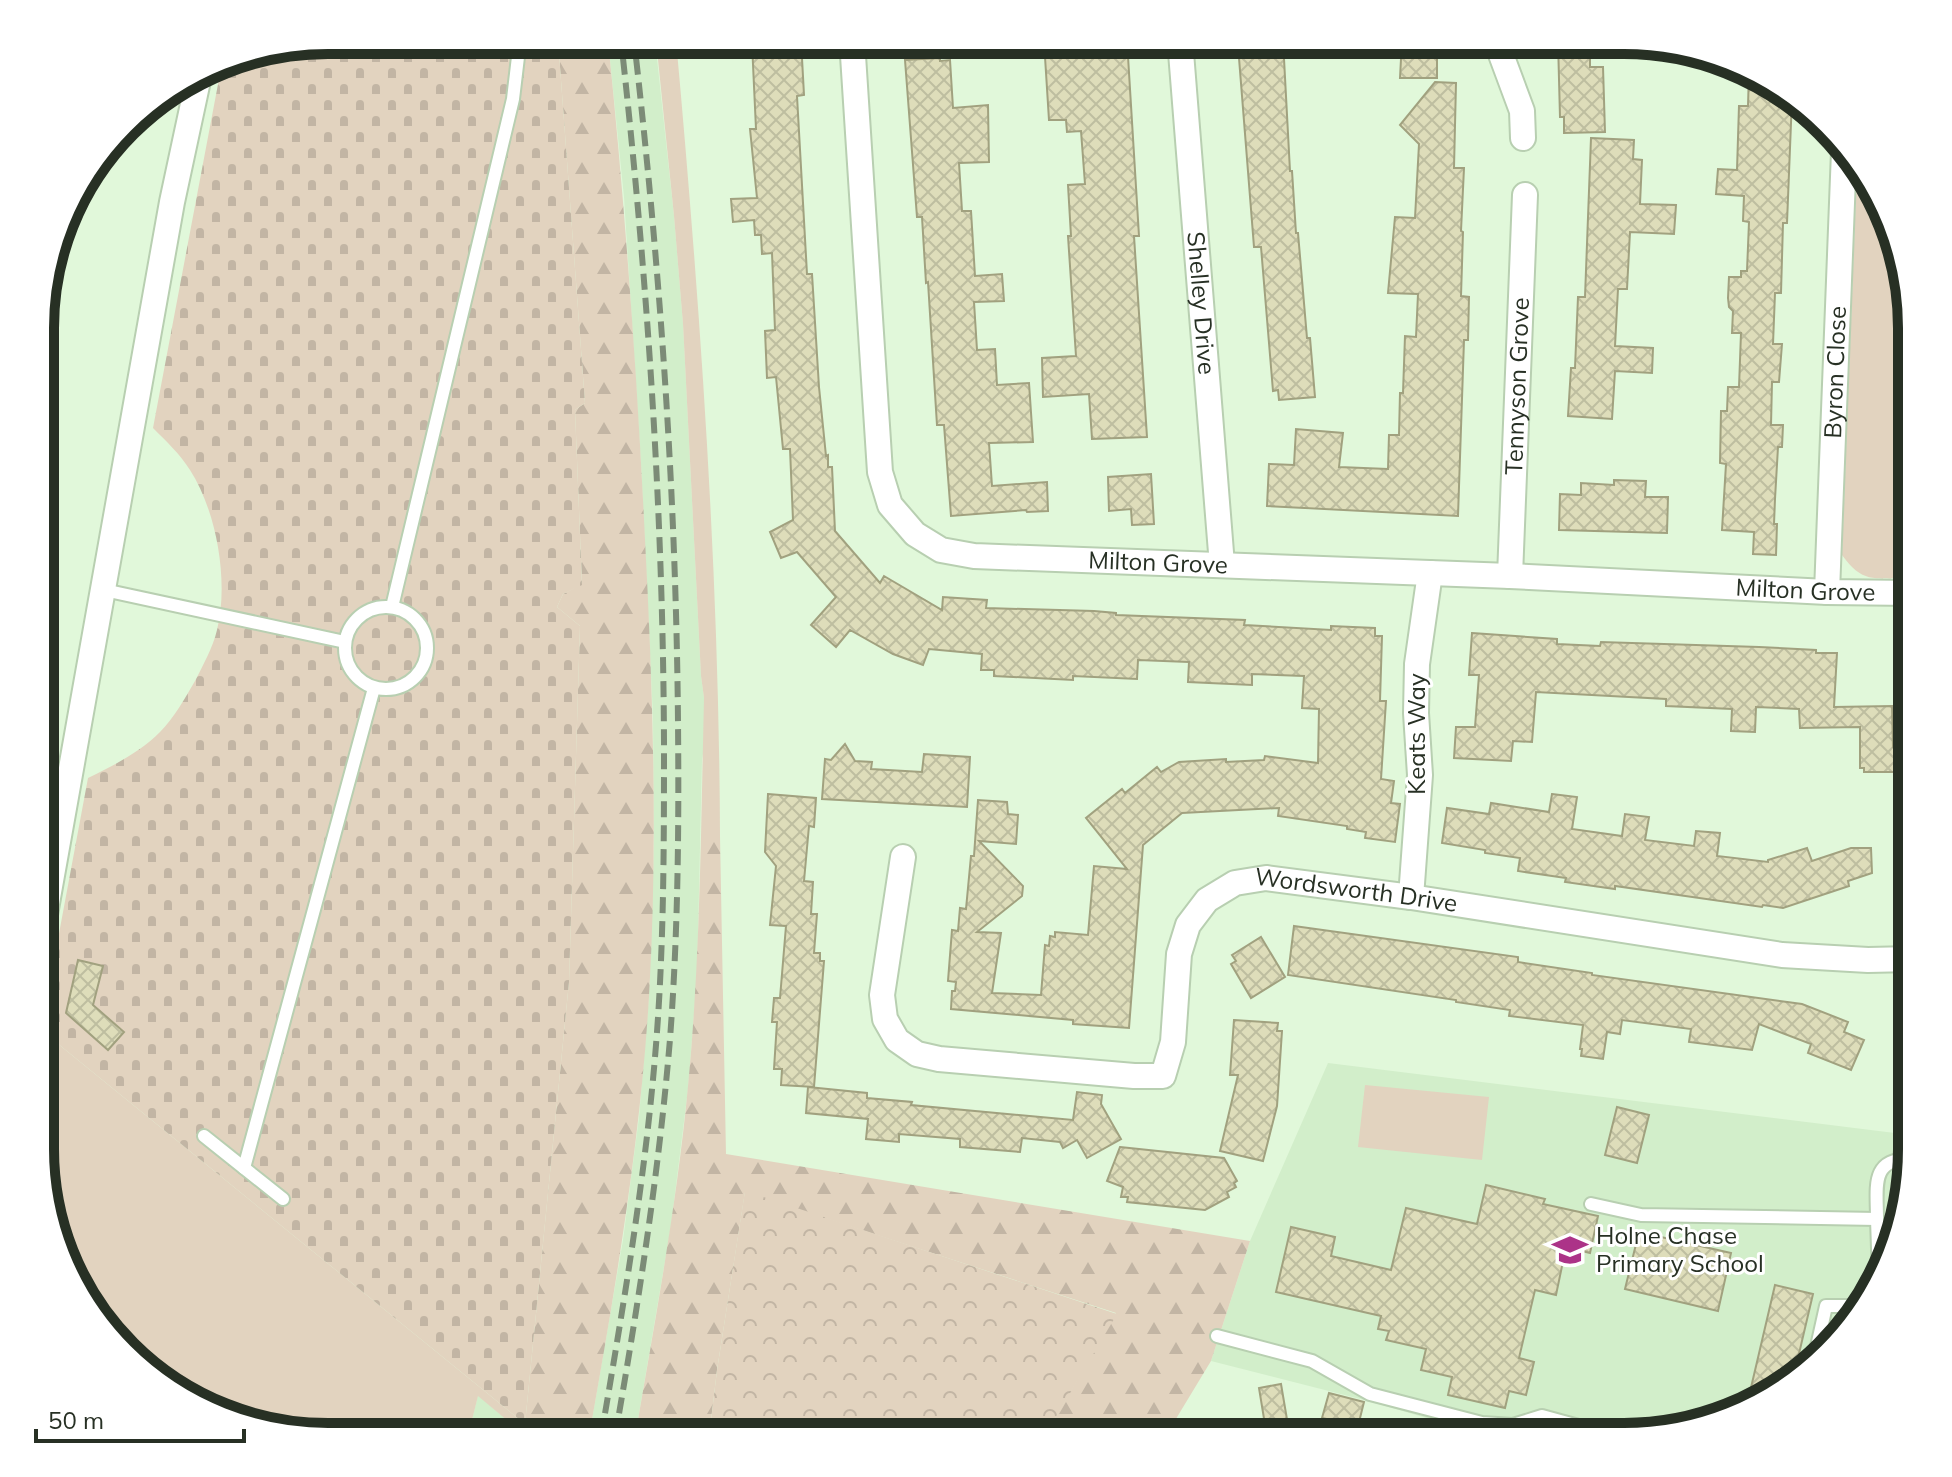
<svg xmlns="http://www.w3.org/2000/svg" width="1952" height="1477" font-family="Mulish,sans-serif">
	<defs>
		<pattern id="forest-firs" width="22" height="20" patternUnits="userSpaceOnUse" patternTransform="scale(2)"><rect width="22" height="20" fill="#e2d3bf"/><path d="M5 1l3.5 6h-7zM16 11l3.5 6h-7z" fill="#c2b5a4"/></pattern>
		<pattern id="cemetery-stones" width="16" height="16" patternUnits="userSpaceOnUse" patternTransform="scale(2)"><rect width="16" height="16" fill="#e2d3bf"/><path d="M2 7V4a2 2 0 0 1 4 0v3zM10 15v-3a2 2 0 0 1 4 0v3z" fill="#c2b5a4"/></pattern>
		<pattern id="park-crowns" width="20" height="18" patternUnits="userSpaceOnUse" patternTransform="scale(2)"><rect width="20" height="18" fill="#e2d3bf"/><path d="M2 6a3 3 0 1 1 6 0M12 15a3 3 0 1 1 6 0" fill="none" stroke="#c2b5a4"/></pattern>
		<pattern id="building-cross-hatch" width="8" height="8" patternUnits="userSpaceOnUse" patternTransform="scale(2)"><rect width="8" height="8" fill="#deddba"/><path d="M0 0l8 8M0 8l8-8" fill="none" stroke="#bebea0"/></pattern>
	</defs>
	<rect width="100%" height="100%" fill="#e1f8da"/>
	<g fill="#d2eeca">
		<path d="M608,40H655L674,216L683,324L701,676L704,698L705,742L702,760L697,977L688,1089L671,1226L635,1437H589L623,1240L639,1117L649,996L654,846L653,717L641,464L624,197Z"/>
		<path d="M1328,1063L1911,1135V1168L1890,1259L1841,1339L1751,1408L1624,1437H1492L1368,1401L1211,1361L1250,1241Z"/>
		<path d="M478,1395L527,1437L468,1436Z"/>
	</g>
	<g fill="#e2d3bf">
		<path d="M656,40H676C700,304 719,572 720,836H701L704,698L701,676L683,324L674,216Z"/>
		<path d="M1857,168L1883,201L1912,327V572L1904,579C1874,578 1862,583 1842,555Z"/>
		<path d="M41,1030L525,1424L541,1437H527L478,1396L468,1436H309L218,1415L138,1366L70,1277L41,1168Z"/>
		<path d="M1365,1085L1489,1097L1482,1160L1358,1147Z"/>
	</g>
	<g fill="url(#forest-firs)">
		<path d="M558,40H608C625,206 637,372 645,539C653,691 658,844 649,997C640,1146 615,1290 589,1437H541L525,1424L569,982L580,626L557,607L563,594L582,584L575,410L585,403Z"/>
		<path d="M701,836H720L726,1154L1250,1241L1211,1361L1165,1437H1044L1116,1313L745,1192L717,1370L709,1437H635C655,1320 677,1204 688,1086C696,1003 699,920 701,836Z"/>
	</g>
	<path fill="url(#cemetery-stones)" d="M328,40H558L585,403L575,410L582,585L563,594L557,607L580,626L569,982L525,1424L41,1030L88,778C113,766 140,752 160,732C174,718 185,698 195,681C203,665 213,647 217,630C229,582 217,512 190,470C180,454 166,441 153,428L222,63L235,55Z"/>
	<path fill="url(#park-crowns)" d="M745,1191L1117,1314L1044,1437H709L717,1370Z"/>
	<g fill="url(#building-cross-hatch)" stroke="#a1a17f" stroke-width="2">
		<path d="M801,40L804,95L797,96L807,274H812L819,387L826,456L828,455V467H832L835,531L880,583L884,576L942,610L943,597L987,600L986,608L1094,611L1116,613V615L1245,620L1244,625L1331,630V626L1375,628V636H1382L1380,701H1386L1381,779L1394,781L1391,803L1400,804L1395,842L1365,838L1366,832L1347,829V826L1278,816L1279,808L1182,813L1143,845L1129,1028L1073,1024V1020L951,1009L952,991H955L956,982L948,981L952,930L958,931L960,908L966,909L971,856H974L978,800L1007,802L1008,814L1018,815L1016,844L979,841L1023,886L1022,896L977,932L1001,933L992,993L1041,995L1045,945L1049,946L1050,936L1055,937V932L1088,935L1094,866L1127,869L1086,818L1122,789L1125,793L1157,767L1161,772L1179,762L1226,759V762L1264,760L1265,756L1318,763L1319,709L1302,708L1304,676L1252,674V685L1188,682L1189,662L1138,660L1137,679L1073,676V680L994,676V670H981L982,654L929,649L923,665L893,654L850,630L836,647L811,625L836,597L797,552L781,558L770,532L793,520L790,449H783L776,377L767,378L765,331L775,330L772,253L762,254L761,235H755L754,220L733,222L731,199L757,198L750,129H756L752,43Z"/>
		<path d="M1074,40H1127L1139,236H1134L1147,437L1092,439L1089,394L1043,397L1042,358L1076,356L1068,236H1071L1068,185L1085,184L1081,131L1067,132L1066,120H1049L1045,57L1054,56L1053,42Z"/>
		<path d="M1244,40H1283L1290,171H1292L1296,233H1298L1307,338H1310L1315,397L1279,400L1278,390L1273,391L1261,247H1254L1239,58L1245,57Z"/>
		<path d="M1402,40H1437V78H1400Z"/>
		<path d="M1558,41H1590V67H1603L1605,132L1564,133V117H1560Z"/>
		<path d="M940,58V61L950,60L953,108L988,105L989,162L959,163L962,211H971L975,276L1002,274L1004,301L974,302L977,350L995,349L997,385L1029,383L1033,442L989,443L992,486L1047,482L1048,511L1027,512L1026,510L951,516L944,425H937L928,282L926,283L922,217H917L905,60Z"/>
		<path d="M1749,71L1792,98L1787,223H1783L1781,293H1775L1773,344H1782L1779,382H1772L1771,425H1783L1782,447H1778L1775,499L1774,524H1777L1776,555L1753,554L1754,532L1722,530L1726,464L1720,463L1721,411H1727L1728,387H1739L1741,333H1732L1733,311L1729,307L1728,298L1729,277H1741V271H1747L1749,222L1743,221L1744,196L1716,194L1718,169L1737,170L1739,106H1748Z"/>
		<path d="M1435,82L1456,83L1454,168H1464L1461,231L1463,232L1461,296L1469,297L1468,340H1464L1458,516L1267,506L1269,464L1294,465L1296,429L1343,433L1339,467L1388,469L1389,435H1399L1400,393H1403L1405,336L1416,337L1418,294L1388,293L1395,217L1415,218L1419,144L1400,125Z"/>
		<path d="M1591,138L1634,140L1633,159L1642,160L1640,204L1676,205L1674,234L1630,232L1627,289H1618L1615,346L1653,348L1652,373L1615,371L1612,419L1568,416L1571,368H1575L1578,297H1585Z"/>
		<path d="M1151,474L1154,524L1132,525L1131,509L1109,511L1108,477Z"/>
		<path d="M1614,480L1646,481L1645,497H1668L1667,533L1559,530L1560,494L1581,495V483L1614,485Z"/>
		<path d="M1472,633L1557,639V644L1600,646L1601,642L1759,647L1816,650V653H1837L1834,707L1892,706L1893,747L1901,746L1902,772H1864V768H1860V727L1800,728L1799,709L1756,707L1755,732L1731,731L1732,709L1666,706V699L1536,692L1532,742L1513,741L1511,761L1454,758L1456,727H1475L1479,675H1469Z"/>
		<path d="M845,744L855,761L872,762L871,769L922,772L924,754L970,757L967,807L822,799L825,759L831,760Z"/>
		<path d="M768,794L816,798L814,827L809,826L804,881L813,882L811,914H817L814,953H820V961H824L814,1087L781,1085L782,1069H774L777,1022H772L774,998H780L786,926L770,925L776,866L765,852Z"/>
		<path d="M1552,794L1577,797L1572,829L1622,836L1625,814L1649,817L1645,840L1694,846L1696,831L1720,833L1717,856L1768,862V860L1807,848L1812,861L1851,848H1871L1872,873L1848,881L1849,886L1783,908L1763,905L1762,907L1615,886V889L1565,882L1566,878L1518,871L1520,858L1485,853V850L1442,843L1447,808L1489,814L1491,803L1549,812Z"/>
		<path d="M1294,926L1518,957V962L1592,973V975L1802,1004L1848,1022L1844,1032L1864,1040L1851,1070L1808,1053L1811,1044L1759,1024L1752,1050L1689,1042L1691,1029L1622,1020L1620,1034L1607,1032L1603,1059L1581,1056L1582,1049H1580L1583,1025L1509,1016L1510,1010L1456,1002V1000L1288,975Z"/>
		<path d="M1261,937L1285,977L1251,998L1231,964L1236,961L1232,955Z"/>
		<path d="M78,960L103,966L93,1005L124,1032L108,1050L66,1013Z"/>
		<path d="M1234,1020L1278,1023L1277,1031H1282L1277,1106L1263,1161L1220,1151L1238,1075H1230Z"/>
		<path d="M808,1087L867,1093V1098L912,1102L911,1105L1073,1120L1077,1092L1102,1095L1101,1104L1121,1139L1087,1158L1077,1140L1063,1148L1060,1142L1022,1138L1020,1152L960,1147V1139L899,1134V1142L866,1139L868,1119L806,1113Z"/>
		<path d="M1617,1107L1649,1115L1637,1163L1605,1155Z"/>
		<path d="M1120,1147L1224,1158L1237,1181L1234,1183L1236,1187L1227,1192L1229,1197L1205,1210L1127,1202L1128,1197H1121L1123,1187L1107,1181Z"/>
		<path d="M1486,1185L1545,1199L1543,1204L1598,1216L1590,1253L1566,1247L1556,1295L1535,1290L1519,1358L1534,1362L1526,1395L1509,1391L1505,1408L1448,1395L1452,1377L1421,1370L1426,1349L1386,1340L1389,1331L1378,1329L1381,1316L1276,1292L1291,1227L1335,1237L1331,1256L1391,1270L1406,1208L1477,1224Z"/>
		<path d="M1639,1232L1731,1253L1718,1311L1625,1289Z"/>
		<path d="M1775,1285L1813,1294L1794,1375L1751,1408L1746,1409Z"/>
		<path d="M1281,1384L1290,1437H1267L1259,1388Z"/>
		<path d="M1329,1393L1364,1402L1358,1426L1322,1418Z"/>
	</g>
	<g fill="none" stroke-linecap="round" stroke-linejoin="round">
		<g stroke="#b8cfb1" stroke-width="16">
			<g id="service">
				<path d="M104,590L345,642"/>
				<circle cx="386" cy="648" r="41"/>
				<path d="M392,607L513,99L520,40"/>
				<path d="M204,1136L283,1199"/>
				<path d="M244,1168L374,688"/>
				<path d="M1591,1204L1641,1215L1877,1219C1877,1187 1870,1158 1911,1159"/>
				<path d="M1877,1219L1879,1278"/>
				<path d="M1217,1336L1312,1361L1370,1394L1482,1423L1513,1425L1542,1416L1619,1437"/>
				<path d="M1814,1360L1826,1306H1861"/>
			</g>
		</g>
		<g stroke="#b8cfb1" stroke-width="28">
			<g id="minor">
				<path id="s1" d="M852,40L880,472L890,505L915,534L941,550L974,556L1510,576L1827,592L1912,593"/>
				<path id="s2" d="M1180,40L1222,565"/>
				<path d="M1496,41L1522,111L1523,138"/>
				<path id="s3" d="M1510,576L1525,195"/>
				<path id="s4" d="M1827,592L1844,151"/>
				<path id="s5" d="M903,857L882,995L885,1019L897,1040L917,1054L939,1059L1134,1076H1163L1173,1042L1179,954L1188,925L1207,900L1235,883L1266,878L1411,897L1782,955L1868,960L1912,959"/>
				<path d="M1411,897L1420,775L1416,713L1417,664L1430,573"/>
				<path d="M41,937L172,202L199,76"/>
			</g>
		</g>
		<use href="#service" stroke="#fff" stroke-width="12"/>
		<use href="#minor" stroke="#fff" stroke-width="24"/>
		<g stroke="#7c8b77" stroke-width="6" stroke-dasharray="16 8" stroke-linecap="butt">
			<path d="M601,1437C624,1302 647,1168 657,1032C664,936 664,839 664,743C663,508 647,274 621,40"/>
			<path d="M615,1437C638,1305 659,1172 670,1039C678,933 679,828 678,722C676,494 660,267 634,40"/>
		</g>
	</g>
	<defs>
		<g id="school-bare" transform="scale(2.76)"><path d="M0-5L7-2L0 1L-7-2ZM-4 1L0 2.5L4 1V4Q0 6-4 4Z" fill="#ac3388" stroke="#fff" stroke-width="2.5" paint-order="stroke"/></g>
	</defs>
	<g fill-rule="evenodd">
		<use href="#school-bare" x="1570" y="1250"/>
	</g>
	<g text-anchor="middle" stroke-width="6" stroke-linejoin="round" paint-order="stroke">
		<g font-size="24" fill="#273024" stroke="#fff">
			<text dy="8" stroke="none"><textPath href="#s2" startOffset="264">Shelley Drive</textPath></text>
			<text dy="8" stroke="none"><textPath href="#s4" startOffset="220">Byron Close</textPath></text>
			<text dy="8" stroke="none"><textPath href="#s3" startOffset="190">Tennyson Grove</textPath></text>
			<text dy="8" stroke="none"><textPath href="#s1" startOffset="754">Milton Grove</textPath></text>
			<text dy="8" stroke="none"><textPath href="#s1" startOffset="1402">Milton Grove</textPath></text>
			<text transform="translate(1417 734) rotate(-90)" y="8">Keats Way</text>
			<text dy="8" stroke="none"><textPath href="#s5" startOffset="800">Wordsworth Drive</textPath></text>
		</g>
		<g font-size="24" fill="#273024" stroke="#fff" text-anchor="start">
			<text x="1596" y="1244">Holne Chase<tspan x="1596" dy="28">Primary School</tspan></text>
		</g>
	</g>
	<path d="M0 0H1952V1477H0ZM328 54H1624A274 274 0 0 1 1898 328V1149A274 274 0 0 1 1624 1423H328A274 274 0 0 1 54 1149V328A274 274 0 0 1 328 54Z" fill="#fff" fill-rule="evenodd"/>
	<path fill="none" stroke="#273024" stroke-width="10" d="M328 54H1624A274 274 0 0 1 1898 328V1149A274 274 0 0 1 1624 1423H328A274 274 0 0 1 54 1149V328A274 274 0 0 1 328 54Z"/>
	<path d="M36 1429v12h208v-12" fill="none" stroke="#273024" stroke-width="4"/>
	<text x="48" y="1429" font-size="24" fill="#273024" stroke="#ffffff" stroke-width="6" paint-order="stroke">50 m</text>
</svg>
